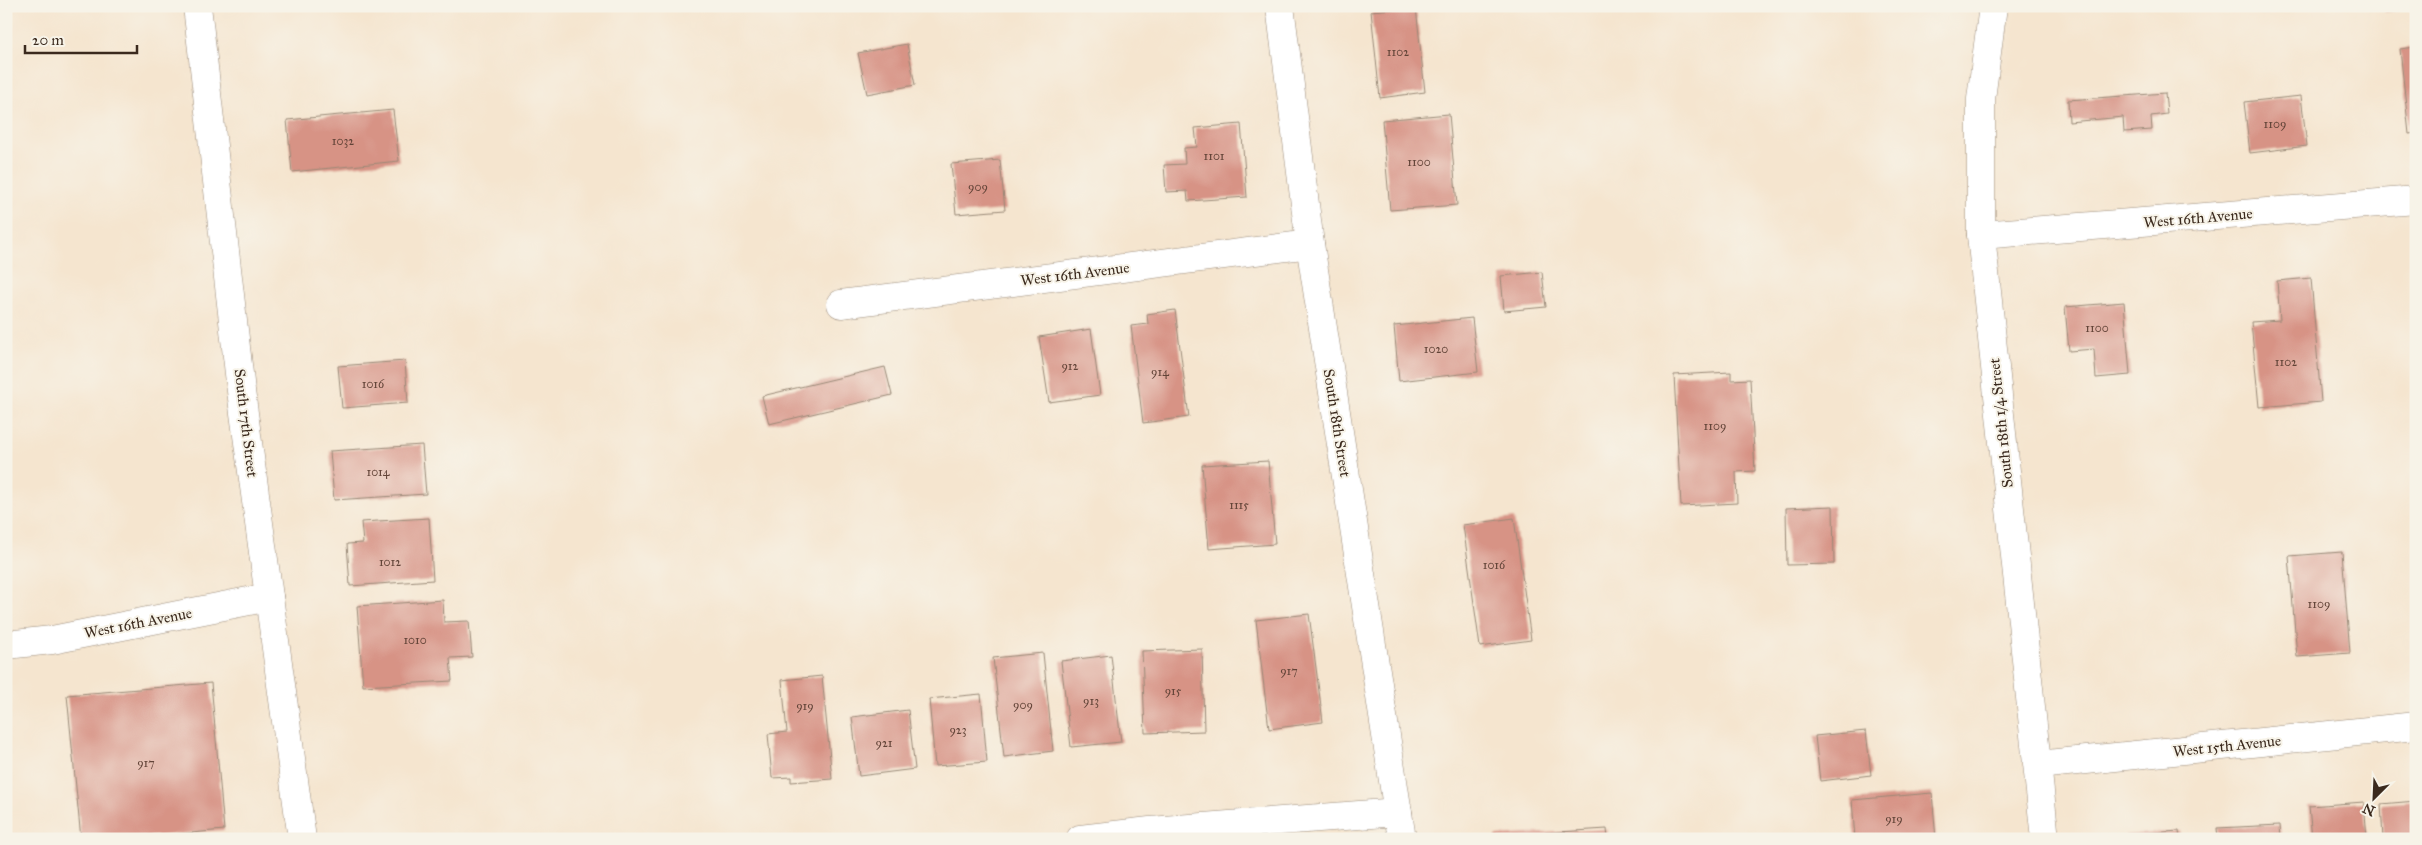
<svg xmlns="http://www.w3.org/2000/svg" width="2422" height="845" font-family="'IM FELL Great Primer',serif">
	<rect width="100%" height="100%" fill="#f7f3e8"/>
	<filter id="ink" filterUnits="userSpaceOnUse"><feTurbulence type="fractalNoise" baseFrequency=".02" numOctaves="2"/><feDisplacementMap in="SourceGraphic" scale="10" xChannelSelector="R" yChannelSelector="G"/><feConvolveMatrix kernelMatrix="1 2 1 2 8 2 1 2 1" color-interpolation-filters="sRGB"/></filter>
	<filter id="wash" filterUnits="userSpaceOnUse"><feTurbulence type="fractalNoise" baseFrequency=".0096" numOctaves="4" result="noise"/><feDisplacementMap in="SourceGraphic" scale="20" xChannelSelector="R" yChannelSelector="G"/><feGaussianBlur stdDeviation="1.12" result="paint"/><feColorMatrix in="noise" values="0 0 0 0 0 0 0 0 0 0 0 0 0 0 0 0 0 1.4 0 .05"/><feComposite in="paint" operator="in"/></filter>
	<g filter="url(#wash)">
		<rect width="100%" height="100%" fill="#f5e5cf"/>
		<g id="blocks">
			<g fill="#d79385">
				<path d="M2384,6H2416V8L2385,12Z"/>
				<path d="M1416,7L1425,92L1380,98L1371,11Z"/>
				<path d="M907,44L915,85L867,94L858,53Z"/>
				<path d="M2416,47V133L2409,134L2400,49Z"/>
				<path d="M2165,93L2167,114L2151,116L2152,130L2124,132L2123,117L2069,122L2068,100Z"/>
				<path d="M2301,96L2307,146L2250,153L2244,102Z"/>
				<path d="M393,110L399,161L292,172L287,120Z"/>
				<path d="M1449,114L1457,205L1390,210L1382,120Z"/>
				<path d="M1241,124L1247,197L1188,201L1187,191L1166,192L1164,165L1185,164L1184,148L1197,147L1195,128Z"/>
				<path d="M1000,160L1005,210L956,214L951,164Z"/>
				<path d="M1542,272L1546,307L1504,311L1501,276Z"/>
				<path d="M2311,278L2321,402L2259,407L2251,322L2280,320L2277,281Z"/>
				<path d="M2124,302L2130,375L2096,378L2094,349L2069,351L2065,307Z"/>
				<path d="M1175,310L1189,417L1143,423L1131,326L1148,324L1147,314Z"/>
				<path d="M1472,318L1478,372L1399,381L1394,326Z"/>
				<path d="M1091,329L1100,395L1049,402L1039,337Z"/>
				<path d="M405,361L408,403L342,408L338,366Z"/>
				<path d="M885,367L892,395L769,424L762,396Z"/>
				<path d="M1731,372V380L1750,379L1755,471L1736,472L1737,503L1681,506L1674,375Z"/>
				<path d="M422,445L426,494L334,500L330,451Z"/>
				<path d="M1268,461L1275,544L1209,549L1202,465Z"/>
				<path d="M1833,506L1834,564L1787,565L1786,508Z"/>
				<path d="M429,518L433,580L350,586L347,544L363,543L361,522Z"/>
				<path d="M1514,518L1531,640L1480,647L1463,525Z"/>
				<path d="M2342,552L2350,653L2297,657L2289,556Z"/>
				<path d="M443,600L444,622L469,621L472,657L450,658L452,681L363,686L357,606Z"/>
				<path d="M1309,614L1323,722L1269,729L1256,620Z"/>
				<path d="M1202,649L1204,731L1145,733L1142,651Z"/>
				<path d="M1043,653L1053,751L1004,757L993,658Z"/>
				<path d="M1111,655L1121,742L1071,747L1061,661Z"/>
				<path d="M822,676L832,779L791,782V777L772,778L768,734L787,732L782,680Z"/>
				<path d="M211,683L224,830L124,839H81L67,695Z"/>
				<path d="M981,694L987,762L935,766L929,699Z"/>
				<path d="M908,710L915,769L859,776L852,717Z"/>
				<path d="M1866,731L1871,775L1820,781L1815,736Z"/>
				<path d="M1932,793L1936,839H1855L1852,800Z"/>
				<path d="M2416,801V839H2383L2381,804Z"/>
				<path d="M2364,802L2367,839H2312L2309,806Z"/>
				<path d="M2280,825L2281,839H2218L2217,828Z"/>
				<path d="M1607,829L1608,839H1495V836Z"/>
				<path d="M2179,831L2180,839H2126V835Z"/>
			</g>
		</g>
	</g>
	<g filter="url(#ink)">
		<use href="#blocks" fill-opacity="0" stroke="#988876" stroke-width="1"/>
		<g fill="none" stroke-linecap="round" stroke-linejoin="round">
			<g stroke="#988876" stroke-width="29">
				<g id="minor">
					<path d="M197,6L241,391L302,839"/>
					<path d="M1280,6L1310,244L1402,839"/>
					<path d="M1993,6L1981,99V235L2045,839"/>
					<path d="M1981,235L2416,200"/>
					<path d="M841,304L1310,244"/>
					<path d="M6,645L52,640L269,597"/>
					<path d="M2038,765L2416,726"/>
					<path d="M1080,839L1150,831L1398,812"/>
				</g>
			</g>
			<use href="#minor" stroke="#fff" stroke-width="28"/>
		</g>
	</g>
	<g text-anchor="middle" stroke-width="4" stroke-linejoin="round" paint-order="stroke">
		<g font-size="12" fill="#624438">
			<text x="1398" y="56">1102</text>
			<text x="2275" y="128">1109</text>
			<text x="343" y="145">1032</text>
			<text x="1214" y="160">1101</text>
			<text x="1419" y="166">1100</text>
			<text x="978" y="191">909</text>
			<text x="2097" y="332">1100</text>
			<text x="1436" y="353">1020</text>
			<text x="2286" y="366">1102</text>
			<text x="1070" y="370">912</text>
			<text x="1160" y="376">914</text>
			<text x="373" y="388">1016</text>
			<text x="1715" y="430">1109</text>
			<text x="378" y="476">1014</text>
			<text x="1239" y="509">1115</text>
			<text x="390" y="566">1012</text>
			<text x="1494" y="569">1016</text>
			<text x="2319" y="608">1109</text>
			<text x="415" y="644">1010</text>
			<text x="1289" y="675">917</text>
			<text x="1173" y="695">915</text>
			<text x="1091" y="705">913</text>
			<text x="1023" y="709">909</text>
			<text x="805" y="710">919</text>
			<text x="958" y="734">923</text>
			<text x="884" y="747">921</text>
			<text x="146" y="767">917</text>
			<text x="1894" y="823">919</text>
		</g>
		<g font-size="15" fill="#3b2a1e" stroke="#f7f3e8">
			<text transform="translate(2198 218) rotate(-5)" y="5">West 16th Avenue</text>
			<text transform="translate(1075 274) rotate(-7)" y="5">West 16th Avenue</text>
			<text transform="translate(246 423) rotate(83)" y="5">South 17th Street</text>
			<text transform="translate(1337 423) rotate(81)" y="5">South 18th Street</text>
			<text transform="translate(2001 423) rotate(-96)" y="5">South 18th 1/4 Street</text>
			<text transform="translate(138 623) rotate(-11)" y="5">West 16th Avenue</text>
			<text transform="translate(2227 746) rotate(-6)" y="5">West 15th Avenue</text>
		</g>
	</g>
	<rect width="2422" height="845" fill="none" stroke="#f7f3e8" stroke-width="25"/>
	<g transform="translate(2374 798) rotate(204)" stroke="#f7f3e8" stroke-width="4" paint-order="stroke">
	<path d="M0-4L9 19L0 12L-9 19Z" fill="#3b2a1e"/>
	<text y="-8" font-size="14" font-weight="bold" text-anchor="middle" fill="#3b2a1e">N</text>
	</g>
	<path d="M25 45v8h112v-8" fill="none" stroke="#3b2a1e" stroke-width="2.5"/>
	<text x="32" y="45" font-size="15" fill="#3b2a1e" stroke="#f7f3e8" stroke-width="4" paint-order="stroke">20 m</text>
</svg>
